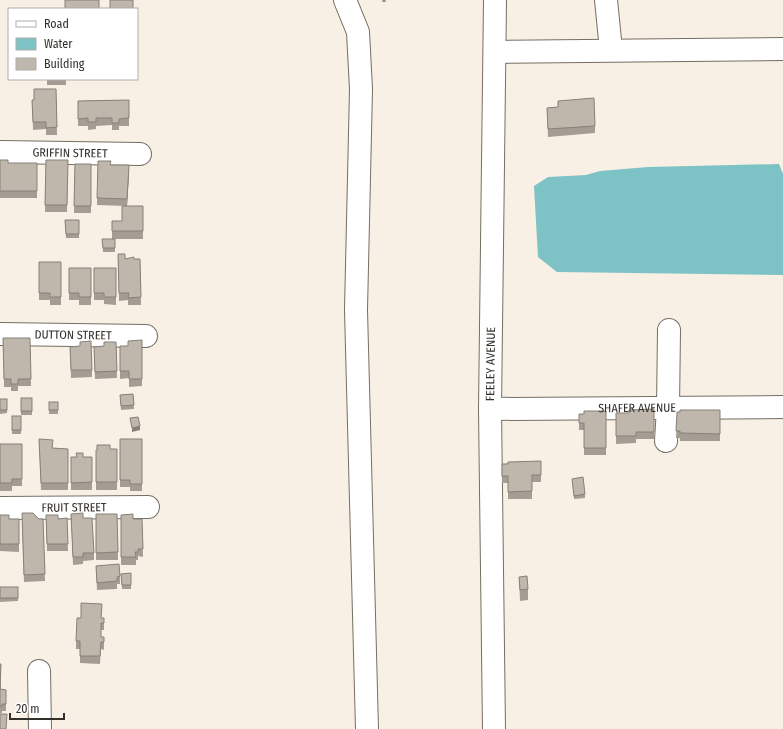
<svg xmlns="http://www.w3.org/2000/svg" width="783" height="729" font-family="'Fira Sans Condensed',sans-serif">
	<rect width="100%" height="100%" fill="#f9f0e5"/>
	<path fill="#7dc2c5" d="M779,164L783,174V275L557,272L538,257L534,186L548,177L586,175L600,171L648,167Z"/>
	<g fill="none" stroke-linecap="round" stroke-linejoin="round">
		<g stroke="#756e63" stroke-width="24">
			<g id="minor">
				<path d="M345,0L358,32L361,89L356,310L367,729"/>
				<path d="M606,0L611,50"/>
				<path d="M495,52L783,49"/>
				<path id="s1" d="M0,152L140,154"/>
				<path id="s2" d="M0,334L146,336"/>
				<path id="s3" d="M490,409L783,407"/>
				<path d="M666,441L668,408L669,330"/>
				<path id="s4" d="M0,508L148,507"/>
				<path d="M39,671L40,729"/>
				<path id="s5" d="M494,729L490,409L495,0"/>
			</g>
		</g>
		<use href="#minor" stroke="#fff" stroke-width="22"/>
		<path stroke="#8d877f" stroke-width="3" stroke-dasharray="2 4" stroke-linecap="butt" d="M384,0V5"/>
	</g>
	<g fill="#a49d94">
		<rect x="47" y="79" width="19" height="6"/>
		<path d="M56,89L57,135H46V129L33,130L32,100H34Z"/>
		<path d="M129,100V126H119V130H112V125L96,126V129L88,130V126H78V101Z"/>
		<path d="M558,101L595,126V133L548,137L547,108L558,107Z"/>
		<path d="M0,160L8,163H37V198H0Z"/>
		<path d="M46,160H68L67,212H45Z"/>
		<path d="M75,164H91V213H74Z"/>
		<path d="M110,165L129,172L127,206L97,205V198Z"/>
		<path d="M143,206V239H112V221H122Z"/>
		<path d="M65,220H79V238H66Z"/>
		<path d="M102,239H115V252H103Z"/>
		<path d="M118,254L125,259H140L141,305H128V300L119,301Z"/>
		<path d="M39,262H61V305H50V300H39Z"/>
		<path d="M69,268H91V305H79V300H69Z"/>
		<path d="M94,268H116V305L104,304V300H94Z"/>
		<path d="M3,338H30L31,386H18V391H11V387H4Z"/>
		<path d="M142,340V386L129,387V378L120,379V346H128Z"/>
		<path d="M116,342L117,378L95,379L94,347L104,346Z"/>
		<path d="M80,346L92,370V377L71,378L70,347Z"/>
		<path d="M133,394L134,409L121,410L120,395Z"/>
		<rect x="21" y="398" width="11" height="17"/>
		<path d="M0,399H7V413L0,414Z"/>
		<rect x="49" y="402" width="9" height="12"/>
		<path d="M654,409V439H636V443L616,444V413H629Z"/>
		<path d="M720,410V441H680V438H676L677,412Z"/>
		<path d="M606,411V455H584V430H579V414H584Z"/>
		<rect x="12" y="416" width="9" height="18"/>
		<path d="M39,439L52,448L68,449V490H41Z"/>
		<path d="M120,439H142V491H130V487H120Z"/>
		<path d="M0,444H22V486H12V491H0Z"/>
		<path d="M110,449H117V490H96V450Z"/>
		<rect x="71" y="457" width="21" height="33"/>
		<path d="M541,461V482H532V499H508V483H502V464Z"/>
		<path d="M572,479L585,494V498L574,499Z"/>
		<path d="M71,514L83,518L94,553V560L83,561V564L73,565Z"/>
		<path d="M96,514H117L118,560H96Z"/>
		<path d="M0,515L9,519H19V552L0,551Z"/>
		<path d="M46,515L58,519L67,518L68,551H47Z"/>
		<path d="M121,515L133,519H142L143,557L138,556V560H136V565H121Z"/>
		<path d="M39,519H43L45,581L24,582L22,521Z"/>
		<path d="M96,566L120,576V584H117V589L97,590Z"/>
		<path d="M131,573V589H122L121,574Z"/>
		<path d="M519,577L528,589V600L520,601Z"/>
		<path d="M0,587H18V601L0,602Z"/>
		<path d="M101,618H104V630H101V637H104V650L101,649L100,664L80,663V649H76V641Z"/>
		<path d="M0,664L1,689L6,690V711H2V713H0Z"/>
	</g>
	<g fill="#868078">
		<path d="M129,165V172L127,206V199Z"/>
		<path d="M140,426V430L132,432V428Z"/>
	</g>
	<g fill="#bfb7ac" stroke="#868078">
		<rect x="65" y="0" width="34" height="9"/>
		<rect x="110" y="0" width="23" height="9"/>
		<path d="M34,89H56L57,127L46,128V122H33L32,100H34Z"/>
		<path d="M594,98L595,126L548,129L547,108L558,107V101Z"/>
		<path d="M129,100V118L119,119V123H112V118H96V122H88V118L78,119V101Z"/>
		<path d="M0,160H8V163H37V191H0Z"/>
		<path d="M46,160H68L67,205H45Z"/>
		<path d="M98,161H111L110,165H129L127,199L97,198Z"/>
		<path d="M75,164H91V206H74Z"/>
		<path d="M122,206H143V231H112V221H122Z"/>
		<path d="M65,220H79V234H66Z"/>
		<path d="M102,239H115V248H103Z"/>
		<path d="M118,254H125V259L134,257V259H140L141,297L128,298L129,293H119Z"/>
		<path d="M39,262H61V297H50V293H39Z"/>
		<path d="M69,268H91V297H79V293H69Z"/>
		<path d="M94,268H116V297H104V293H94Z"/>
		<path d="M3,338H30L31,379H18V384H11V379H4Z"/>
		<path d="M142,340V379H129V371H120V346H128V341Z"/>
		<path d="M91,341L92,370H71L70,347L80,346V342Z"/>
		<path d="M104,342H116L117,371L95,372L94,347L104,346Z"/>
		<path d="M133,394L134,405L121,406L120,395Z"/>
		<rect x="21" y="398" width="11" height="13"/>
		<rect x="0" y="399" width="7" height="11"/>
		<rect x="49" y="402" width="9" height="8"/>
		<path d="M654,409V432H636V436H616V413H629V410Z"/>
		<path d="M680,410H720V434L680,433V431H676L677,412H680Z"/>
		<path d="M584,411H606V448H584V423H579V414H584Z"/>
		<rect x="12" y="416" width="9" height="14"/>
		<path d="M138,417L140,426L132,428L130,418Z"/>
		<path d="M39,439L53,440L52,448L68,449V483H41Z"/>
		<path d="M120,439H142V484H130V480H120Z"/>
		<path d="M0,444H22V479H12V483H0Z"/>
		<path d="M97,445H110V449H117V482H96V450H97Z"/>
		<path d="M76,453H83V457H92V482L71,483V457H77Z"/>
		<path d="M541,461V475H532V491L508,492V476H502V464H508V462Z"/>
		<path d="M583,477L585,494L574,496L572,479Z"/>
		<path d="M22,513H33L39,519H43L45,574L24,575Z"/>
		<path d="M83,513V518H92L94,553H83V557H73L71,514Z"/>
		<path d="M96,514H117L118,552L96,553Z"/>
		<path d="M133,514V519H142L143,549H138V552H135L136,557H121V515Z"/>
		<path d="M0,515H9V519H19V544H0Z"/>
		<path d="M46,515H58V519L67,518L68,544H47Z"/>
		<path d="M119,564L120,576L117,577V581L97,583L96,566Z"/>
		<path d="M131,573V585H122L121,574Z"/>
		<path d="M527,576L528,589L520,590L519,577Z"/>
		<rect x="0" y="587" width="18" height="11"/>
		<path d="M81,603L102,604L101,618H104V623H101V637H104V642H101L100,656H80V641H76L77,618H81Z"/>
		<path d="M0,664H1L0,689L6,690V704H2V706H0Z"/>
		<path d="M0,714H7L6,729H0Z"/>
	</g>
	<g text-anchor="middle" stroke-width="3" stroke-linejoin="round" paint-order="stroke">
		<g font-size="12" fill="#33302b" stroke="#fff">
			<text dy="4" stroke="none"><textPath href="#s1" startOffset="70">GRIFFIN STREET</textPath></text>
			<text dy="4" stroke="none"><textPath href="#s2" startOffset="73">DUTTON STREET</textPath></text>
			<text dy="4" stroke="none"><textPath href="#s5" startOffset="365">FEELEY AVENUE</textPath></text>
			<text dy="4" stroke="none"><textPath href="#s3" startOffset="147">SHAFER AVENUE</textPath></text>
			<text dy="4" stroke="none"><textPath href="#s4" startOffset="74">FRUIT STREET</textPath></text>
		</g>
	</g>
	<rect x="8" y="8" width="130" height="72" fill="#ffffff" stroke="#adacaa"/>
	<rect x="16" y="21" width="20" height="6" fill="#ffffff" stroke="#adacaa"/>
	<text x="44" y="28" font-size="12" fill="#33302b">Road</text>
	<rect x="16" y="38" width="20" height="12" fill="#7dc2c5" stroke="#adacaa"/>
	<text x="44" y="48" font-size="12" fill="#33302b">Water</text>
	<rect x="16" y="58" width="20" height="12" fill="#bfb7ac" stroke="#adacaa"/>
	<text x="44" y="68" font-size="12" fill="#33302b">Building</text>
	<path d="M10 713v6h54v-6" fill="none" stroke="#33302b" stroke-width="2"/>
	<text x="16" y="713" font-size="12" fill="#33302b" stroke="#ffffff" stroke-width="3" paint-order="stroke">20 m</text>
</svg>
